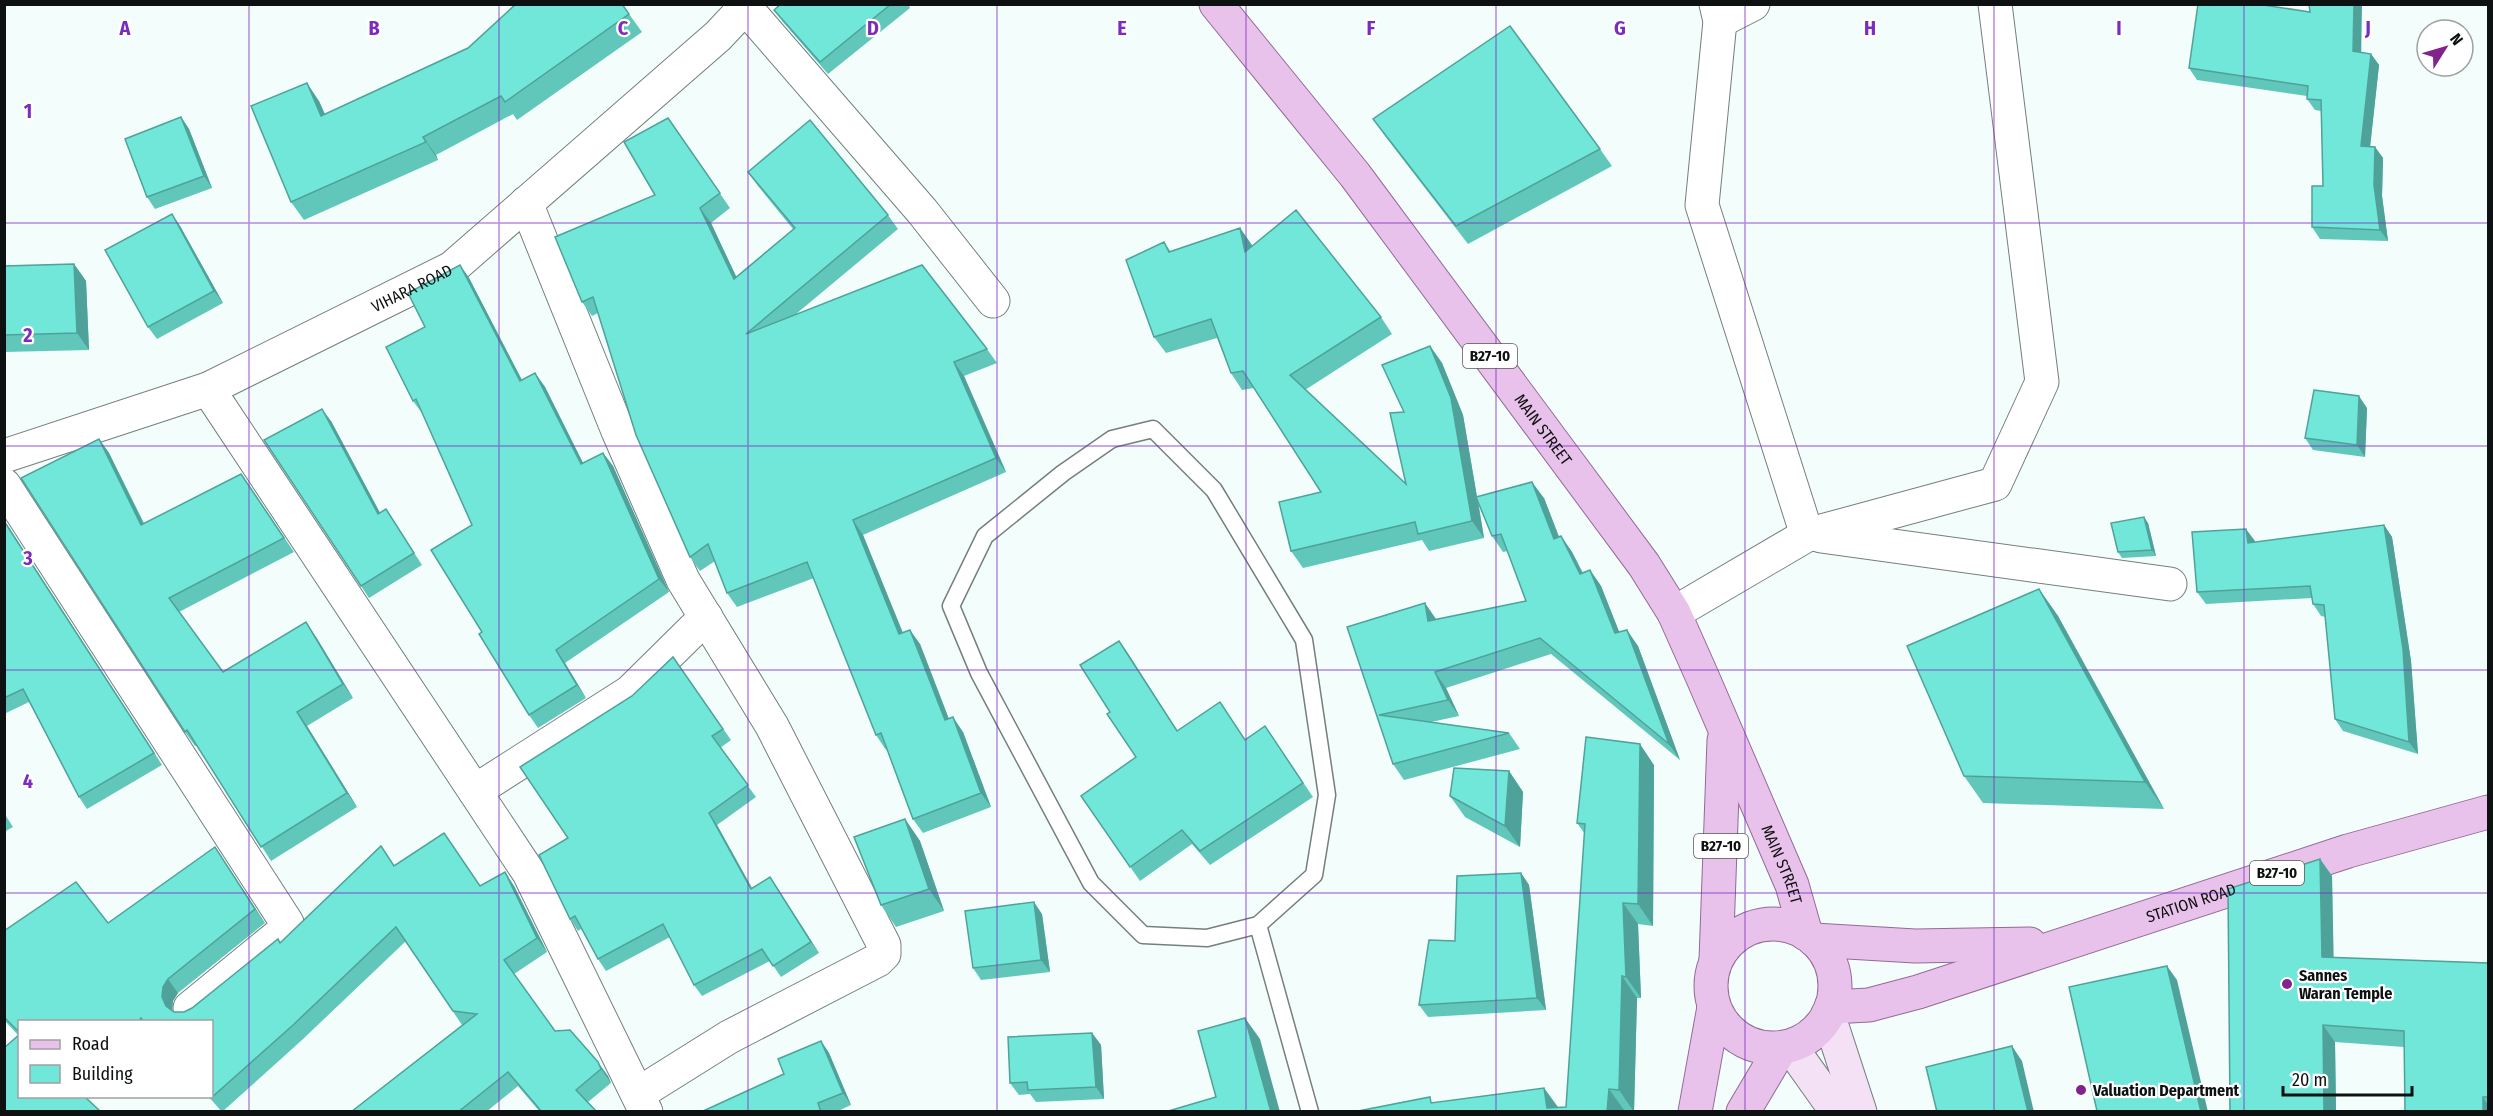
<svg xmlns="http://www.w3.org/2000/svg" width="2493" height="1116" font-family="'Fira Sans Condensed',sans-serif">
	<rect width="100%" height="100%" fill="#f3fefc"/>
	<g fill="none" stroke-linecap="round" stroke-linejoin="round">
		<g stroke="#757f7e" stroke-width="19">
			<g id="lane">
				<path d="M1153,429L1214,490L1304,640L1327,795L1314,875L1258,925L1207,938L1143,935L1091,883L979,673L951,606L985,536L1063,473L1112,439Z"/>
				<path d="M1258,925L1310,1112"/>
			</g>
		</g>
		<g stroke="#757f7e" stroke-width="35">
			<g id="street">
				<path d="M745,7L922,211L993,301"/>
				<path d="M1720,21L1753,4"/>
				<path d="M526,203L618,431L683,580L772,726L884,945V954L878,960L729,1037L638,1094"/>
				<path d="M208,389L529,873L646,1112"/>
				<path id="s1" d="M4,456L208,389L452,268L718,36L748,4"/>
				<path d="M4,485L287,923L283,932L190,1008"/>
				<path d="M1807,535L1995,484L2042,382L1995,4"/>
				<path d="M1821,536L2170,584"/>
				<path d="M1674,613L1807,535L1702,205L1720,21L1716,4"/>
				<path d="M475,791L630,692L706,617"/>
			</g>
		</g>
		<g stroke="#757f7e" stroke-width="35">
			<g id="secondary">
				<path d="M1828,1014L1860,1112"/>
				<path d="M1790,1046L1837,1112"/>
			</g>
		</g>
		<g stroke="#936a98" stroke-width="35">
			<g id="primary">
				<path id="s2" d="M1216,4L1355,175L1644,565L1674,613L1702,676L1792,885L1806,934"/>
				<circle cx="1773" cy="986" r="62"/>
				<path d="M1814,940L1915,946L2030,944"/>
				<path d="M1716,960L1724,740"/>
				<path id="s3" d="M1831,1007L1869,1005L1918,992L2348,851L2488,812"/>
				<path d="M1695,1112L1714,1007"/>
				<path d="M1743,1112L1781,1048"/>
			</g>
		</g>
		<use href="#lane" stroke="#fff" stroke-width="16"/>
		<use href="#street" stroke="#fff" stroke-width="33"/>
		<use href="#secondary" stroke="#f4e1f6" stroke-width="33"/>
		<use href="#primary" stroke="#e9c2ec" stroke-width="33"/>
	</g>
	<g fill="#61c7bb">
		<path d="M781,4H908L910,8L828,74L783,22L774,10Z"/>
		<path d="M629,14L642,32L517,120L513,114L436,155L438,160L304,220L291,202L319,101L325,114Z"/>
		<path d="M2361,53L2371,54L2379,65L2370,146L2375,147L2383,158L2382,196L2388,241L2320,239L2312,227L2323,186L2321,111L2315,110L2307,99V96L2197,80L2189,68Z"/>
		<path d="M181,117L189,129L212,188L155,209L147,197Z"/>
		<path d="M668,118L730,208L711,223L736,277L793,229L758,186L748,172L888,215L898,229L796,314L987,349L997,363L964,376L1006,472L863,535L903,633L920,644L949,719L963,732L991,807L923,833L913,819L887,749L886,750L876,735L814,578L737,607L727,593L715,561L700,571L690,557L598,313L592,316L582,302L655,195Z"/>
		<path d="M1373,119L1600,149L1612,166L1468,244L1385,136Z"/>
		<path d="M172,214L180,226L223,303L157,339L148,327Z"/>
		<path d="M1240,228L1252,246L1381,317L1392,334L1305,390L1406,484L1404,412L1430,346L1442,363L1463,415L1477,497L1544,498L1559,537L1561,536L1572,552L1583,573L1590,570L1601,586L1619,632L1638,646L1680,760L1551,654L1446,688L1459,716L1431,722L1509,733L1520,749L1404,780L1393,764L1347,627L1436,619V620L1526,601L1508,551L1503,552L1492,536L1478,500L1484,538L1429,551L1422,540L1303,568L1291,551L1321,492L1254,388L1242,390L1231,373L1217,338L1166,353L1154,337L1164,242L1171,252Z"/>
		<path d="M74,264L86,281L89,350L4,352V266Z"/>
		<path d="M460,265L469,278L522,380L535,373L545,387L583,463L603,453L613,466L669,592L565,663L586,698L538,728L529,715L482,632L472,525L422,413L413,401L425,327Z"/>
		<path d="M2367,408L2365,457L2313,450L2305,438Z"/>
		<path d="M331,421L380,513L386,509L422,565L369,598L361,586Z"/>
		<path d="M99,439L109,453L144,523L251,488L294,552L179,612L223,672L316,637L353,698L307,726L357,807L271,861L197,745L195,746L185,732Z"/>
		<path d="M4,520L162,765L87,809L79,797L29,702L4,714Z"/>
		<path d="M2148,523L2156,556L2122,558L2118,552Z"/>
		<path d="M2384,525L2392,537L2411,661L2418,754L2343,731L2335,719L2326,617L2321,616L2313,604L2312,598L2206,604L2197,592L2255,541V542Z"/>
		<path d="M2039,589L2058,616L2164,809L1983,803L1964,776Z"/>
		<path d="M1119,641L1177,731L1245,739L1265,726L1313,797L1210,865L1192,844L1140,881L1081,796L1136,757Z"/>
		<path d="M673,657L731,740L720,748L756,797L717,825L752,888L770,877L819,953L781,977L770,961L702,996L694,985L670,937L606,971L598,959L581,929L578,931L570,919L568,838L632,696Z"/>
		<path d="M1654,765L1653,926L1638,924L1641,998H1637L1634,1112L1624,1110V1112H1353L1434,1103L1544,1088L1558,1107H1566L1585,834L1577,823Z"/>
		<path d="M1509,771L1523,792L1520,847L1465,817L1450,796Z"/>
		<path d="M4,813L13,827L4,832Z"/>
		<path d="M905,819L920,841L944,911L896,927L881,905Z"/>
		<path d="M215,847L265,923L178,993L173,1001L172,1010L174,1012H184L192,1008L280,943L394,866L480,886L505,872L514,886L547,952L514,974L555,1031L570,1030L608,1076L611,1083L588,1102L597,1112H540L518,1086L486,1112H351L462,1025L406,941L302,1040L222,1112L208,1096H212V1022H20V1096L18,1035L4,1020V931L108,923Z"/>
		<path d="M2320,859L2332,876L2333,958L2488,963V1112L2404,1047L2335,1042L2336,1112H2230Z"/>
		<path d="M1521,873L1529,885L1546,1010L1428,1017L1419,1005Z"/>
		<path d="M1042,914L1050,972L981,980L973,968Z"/>
		<path d="M1092,1033L1101,1045L1104,1099L1036,1102L1030,1094L1019,1095L1010,1083Z"/>
		<path d="M821,1041L829,1053L851,1105L836,1112H701L784,1074Z"/>
	</g>
	<g fill="#4fa299">
		<path d="M2354,4H2362L2361,63L2353,51Z"/>
		<path d="M2371,54L2379,65L2369,157L2361,146Z"/>
		<path d="M307,83L319,101L333,134L321,116Z"/>
		<path d="M181,117L189,129L212,188L204,176Z"/>
		<path d="M423,137L436,155L438,160L426,142Z"/>
		<path d="M2375,147L2383,158L2382,196L2388,241L2380,230L2374,185Z"/>
		<path d="M700,208L711,223L744,293L734,279Z"/>
		<path d="M172,214L180,226L223,303L214,291Z"/>
		<path d="M1240,228L1252,245L1257,269L1245,252Z"/>
		<path d="M74,264L86,281L89,350L77,333Z"/>
		<path d="M460,265L469,278L529,394L520,381Z"/>
		<path d="M1430,346L1442,363L1463,415L1484,538L1472,521Z"/>
		<path d="M954,362L964,376L1006,472L996,458Z"/>
		<path d="M535,373L545,387L590,477L581,464Z"/>
		<path d="M2359,396L2367,408L2365,457L2357,445Z"/>
		<path d="M322,409L331,421L387,526L378,514Z"/>
		<path d="M99,439L109,453L151,539L141,525Z"/>
		<path d="M603,453L613,466L669,592L659,579Z"/>
		<path d="M1532,482L1544,498L1566,555L1554,539Z"/>
		<path d="M2144,517L2148,523L2156,556L2152,550Z"/>
		<path d="M4,520L162,765L154,753Z"/>
		<path d="M853,520L863,535L909,648L899,634Z"/>
		<path d="M2384,525L2392,537L2411,661L2418,754L2409,742Z"/>
		<path d="M2246,529L2255,541L2257,555L2248,543Z"/>
		<path d="M1561,536L1572,552L1591,590L1580,574Z"/>
		<path d="M1590,570L1601,586L1626,649L1615,633Z"/>
		<path d="M2039,589L2058,616L2164,809L2145,782Z"/>
		<path d="M1425,603L1436,619L1440,637L1428,621Z"/>
		<path d="M306,622L316,637L353,698L343,684Z"/>
		<path d="M910,630L920,644L955,735L945,720Z"/>
		<path d="M1627,630L1638,646L1680,760L1669,744Z"/>
		<path d="M1119,641L1129,655L1187,746L1177,731Z"/>
		<path d="M556,650L565,663L586,698L577,685Z"/>
		<path d="M1435,672L1446,688L1459,716L1448,700Z"/>
		<path d="M297,712L307,726L357,807L347,793Z"/>
		<path d="M953,717L963,732L991,807L981,793Z"/>
		<path d="M1640,744L1654,765L1653,926L1638,904Z"/>
		<path d="M1509,771L1523,792L1520,847L1505,826Z"/>
		<path d="M709,813L717,825L759,901L751,889Z"/>
		<path d="M905,819L920,841L944,911L929,889Z"/>
		<path d="M215,847L225,862L265,923L255,909Z"/>
		<path d="M2320,859L2332,876L2334,974L2322,957Z"/>
		<path d="M505,872L514,886L547,952L537,938Z"/>
		<path d="M1521,873L1529,885L1546,1010L1537,998Z"/>
		<path d="M770,877L778,889L819,953L811,942Z"/>
		<path d="M1034,902L1042,914L1050,972L1041,960Z"/>
		<path d="M1623,903L1638,924L1641,998L1626,977Z"/>
		<path d="M2167,966L2177,980L2208,1112H2201Z"/>
		<path d="M1622,976L1637,998L1634,1112L1619,1090Z"/>
		<path d="M168,979L178,993L173,1001L172,1012L166,1006L162,997L163,987Z"/>
		<path d="M1245,1018L1260,1039L1280,1112H1271Z"/>
		<path d="M2323,1025L2335,1042L2336,1112H2324Z"/>
		<path d="M1092,1033L1101,1045L1104,1099L1096,1087Z"/>
		<path d="M821,1041L829,1053L851,1105L843,1093Z"/>
		<path d="M2012,1046L2022,1061L2034,1112H2028Z"/>
		<path d="M598,1062L608,1076L611,1083L601,1069Z"/>
		<path d="M1544,1088L1559,1109L1547,1108Z"/>
		<path d="M1609,1089L1624,1110V1112H1607Z"/>
		<path d="M2483,1097L2488,1105V1112H2483Z"/>
	</g>
	<g fill="#71e7da" stroke="#4fa299" stroke-width="1.5">
		<path d="M516,4H622L629,14L505,102L501,96L423,137L426,142L291,202L251,106L307,83L321,116L468,48Z"/>
		<path d="M781,4H891L820,62L774,10Z"/>
		<path d="M2198,4H2257L2310,12L2309,4H2354L2353,51L2371,54L2361,146L2375,147L2374,185L2380,230L2312,227V186H2323L2321,100L2307,99L2308,86L2189,68Z"/>
		<path d="M1510,26L1600,149L1456,226L1373,119Z"/>
		<path d="M181,117L204,176L147,197L125,139Z"/>
		<path d="M668,118L720,193L700,208L734,279L795,228L748,172L810,120L888,215L746,334L922,265L987,349L954,362L996,458L853,520L899,634L910,630L945,720L953,717L981,793L913,819L881,733L876,735L807,562L727,593L708,544L690,557L636,435L593,297L582,302L555,237L655,195L624,142Z"/>
		<path d="M1296,210L1381,317L1290,375L1406,484L1390,413L1404,412L1382,365L1430,346L1451,398L1472,521L1418,534L1415,522L1291,551L1279,502L1321,492L1243,371L1231,373L1211,319L1154,337L1126,260L1164,242L1169,252L1240,228L1245,252Z"/>
		<path d="M172,214L214,291L148,327L105,250Z"/>
		<path d="M74,264L77,333L4,335V266Z"/>
		<path d="M460,265L520,381L535,373L581,464L603,453L659,579L556,650L577,685L529,715L479,634L482,632L431,550L472,525L416,399L413,401L386,347L425,327L408,293Z"/>
		<path d="M2314,390L2359,396L2357,445L2305,438Z"/>
		<path d="M322,409L378,514L386,509L414,553L361,586L264,440Z"/>
		<path d="M99,439L141,525L241,474L284,538L169,598L223,672L306,622L343,684L297,712L347,793L261,847L187,730L185,732L21,478Z"/>
		<path d="M1532,482L1554,539L1561,536L1580,574L1590,570L1615,633L1627,630L1669,744L1540,638L1435,672L1448,700L1379,715L1509,733L1393,764L1347,627L1425,603L1428,621L1526,601L1501,534L1492,536L1476,497Z"/>
		<path d="M2144,517L2152,550L2118,552L2111,523Z"/>
		<path d="M4,521L154,753L79,797L23,689L4,698Z"/>
		<path d="M2384,525L2403,649L2409,742L2335,719L2324,605L2313,604L2310,586L2197,592L2192,532L2246,529L2248,543Z"/>
		<path d="M2039,589L2145,782L1964,776L1907,646Z"/>
		<path d="M1119,641L1177,731L1220,702L1245,740L1265,726L1303,783L1200,851L1182,830L1130,867L1081,796L1136,757L1107,714L1110,712L1080,665Z"/>
		<path d="M673,657L723,729L712,736L748,785L709,813L751,889L770,877L811,942L773,966L762,949L694,985L663,924L598,959L575,916L570,919L539,855L568,838L520,767L632,696Z"/>
		<path d="M1586,737L1640,744L1638,904L1623,903L1626,977L1622,976L1619,1090L1609,1089L1607,1112H1353L1430,1097L1431,1103L1544,1088L1547,1108L1566,1107L1585,824L1577,823Z"/>
		<path d="M1454,768L1509,771L1505,826L1450,796Z"/>
		<path d="M905,819L929,889L881,905L854,837Z"/>
		<path d="M444,833L480,886L505,872L537,938L504,960L555,1031L570,1030L598,1062L601,1069L576,1090L597,1112H542L508,1072L458,1112H351L477,1014L453,1011L396,927L292,1026L211,1098L210,1096H212V1022H144L141,1018L138,1022H20V1033L4,1017V931L76,882L108,923L215,847L255,909L168,979L163,987L162,997L166,1006L174,1012H184L192,1008L278,939L280,943L381,846L394,866Z"/>
		<path d="M2320,859L2322,957L2488,963V1097H2483V1112H2405L2404,1031L2323,1025L2324,1112H2230L2228,889Z"/>
		<path d="M1521,873L1537,998L1419,1005L1429,940L1455,941L1457,876Z"/>
		<path d="M1034,902L1041,960L973,968L965,911Z"/>
		<path d="M2167,966L2201,1112H2095L2097,1111L2069,987Z"/>
		<path d="M1245,1018L1271,1112H1165L1216,1097L1198,1031Z"/>
		<path d="M1092,1033L1096,1087L1028,1090L1027,1082L1010,1083L1008,1037Z"/>
		<path d="M20,1034V1096H84L101,1112H4V1048Z"/>
		<path d="M821,1041L843,1093L818,1103L821,1112H701L784,1074L778,1059Z"/>
		<path d="M2012,1046L2028,1112H1937L1926,1067Z"/>
	</g>
	<path fill="none" stroke="#7b2cbf" stroke-width="1.5" stroke-opacity="0.55" d="M249,4V1112M499,4V1112M748,4V1112M997,4V1112M1246,4V1112M1496,4V1112M1745,4V1112M1994,4V1112M2244,4V1112M4,223H2488M4,446H2488M4,670H2488M4,893H2488"/>
	<g fill="#83228c" stroke="#fff" stroke-width="2">
		<circle cx="2287" cy="984" r="6"/>
		<circle cx="2081" cy="1090" r="6"/>
	</g>
	<g text-anchor="middle" stroke-width="4.5" stroke-linejoin="round" paint-order="stroke">
		<g fill="#fff" stroke="#565858" stroke-width="1.5">
			<rect x="1463" y="344" width="54" height="24" rx="4.5"/>
			<rect x="1694" y="834" width="54" height="24" rx="4.5"/>
			<rect x="2250" y="861" width="54" height="24" rx="4.5"/>
		</g>
		<g font-size="15" font-weight="bold" fill="#0e1111">
			<text x="1490" y="361">B27-10</text>
			<text x="1721" y="851">B27-10</text>
			<text x="2277" y="878">B27-10</text>
		</g>
		<g font-size="16" fill="#0e1111" stroke="#fff">
			<text dy="6" stroke="none"><textPath href="#s1" startOffset="442">VIHARA ROAD</textPath></text>
			<text dy="6" stroke="none"><textPath href="#s2" startOffset="537">MAIN STREET</textPath></text>
			<text dy="6" stroke="none"><textPath href="#s2" startOffset="1036">MAIN STREET</textPath></text>
			<text dy="6" stroke="none"><textPath href="#s3" startOffset="376">STATION ROAD</textPath></text>
		</g>
		<g font-size="16" font-weight="bold" fill="#0e1111" stroke="#fff" text-anchor="start">
			<text x="2299" y="981">Sannes<tspan x="2299" dy="18">Waran Temple</tspan></text>
			<text x="2093" y="1096">Valuation Department</text>
		</g>
	</g>
	<g font-size="20" text-anchor="middle" font-weight="bold" fill="#7b2cbf" stroke="#fff" stroke-width="4.5" stroke-linejoin="round" paint-order="stroke">
		<text x="125" y="35">A</text>
		<text x="374" y="35">B</text>
		<text x="623" y="35">C</text>
		<text x="873" y="35">D</text>
		<text x="1122" y="35">E</text>
		<text x="1371" y="35">F</text>
		<text x="1620" y="35">G</text>
		<text x="1870" y="35">H</text>
		<text x="2119" y="35">I</text>
		<text x="2368" y="35">J</text>
		<text x="28" y="118">1</text>
		<text x="28" y="342">2</text>
		<text x="28" y="565">3</text>
		<text x="28" y="788">4</text>
	</g>
	<rect width="2493" height="1116" fill="none" stroke="#0e1111" stroke-width="12"/>
	<rect x="18" y="1020" width="195" height="78" fill="#ffffff" stroke="#9fa0a0" stroke-width="1.5"/>
	<rect x="30" y="1040" width="30" height="9" fill="#e9c2ec" stroke="#9fa0a0" stroke-width="1.5"/>
	<text x="72" y="1050" font-size="18" fill="#0e1111">Road</text>
	<rect x="30" y="1065" width="30" height="18" fill="#71e7da" stroke="#9fa0a0" stroke-width="1.5"/>
	<text x="72" y="1080" font-size="18" fill="#0e1111">Building</text>
	<g transform="translate(2445 48) rotate(53)"><circle r="28" fill="#ffffff" stroke="#9fa0a0" stroke-width="1.5"/>
	<path d="M0-4.5L10 22L0 15L-10 22Z" fill="#83228c"/>
	<text y="-9" font-size="16" font-weight="bold" text-anchor="middle" fill="#0e1111">N</text>
	</g>
	<path d="M2283 1086v9h129v-9" fill="none" stroke="#0e1111" stroke-width="3"/>
	<text x="2292" y="1086" font-size="18" fill="#0e1111" stroke="#ffffff" stroke-width="4.5" paint-order="stroke">20 m</text>
</svg>
